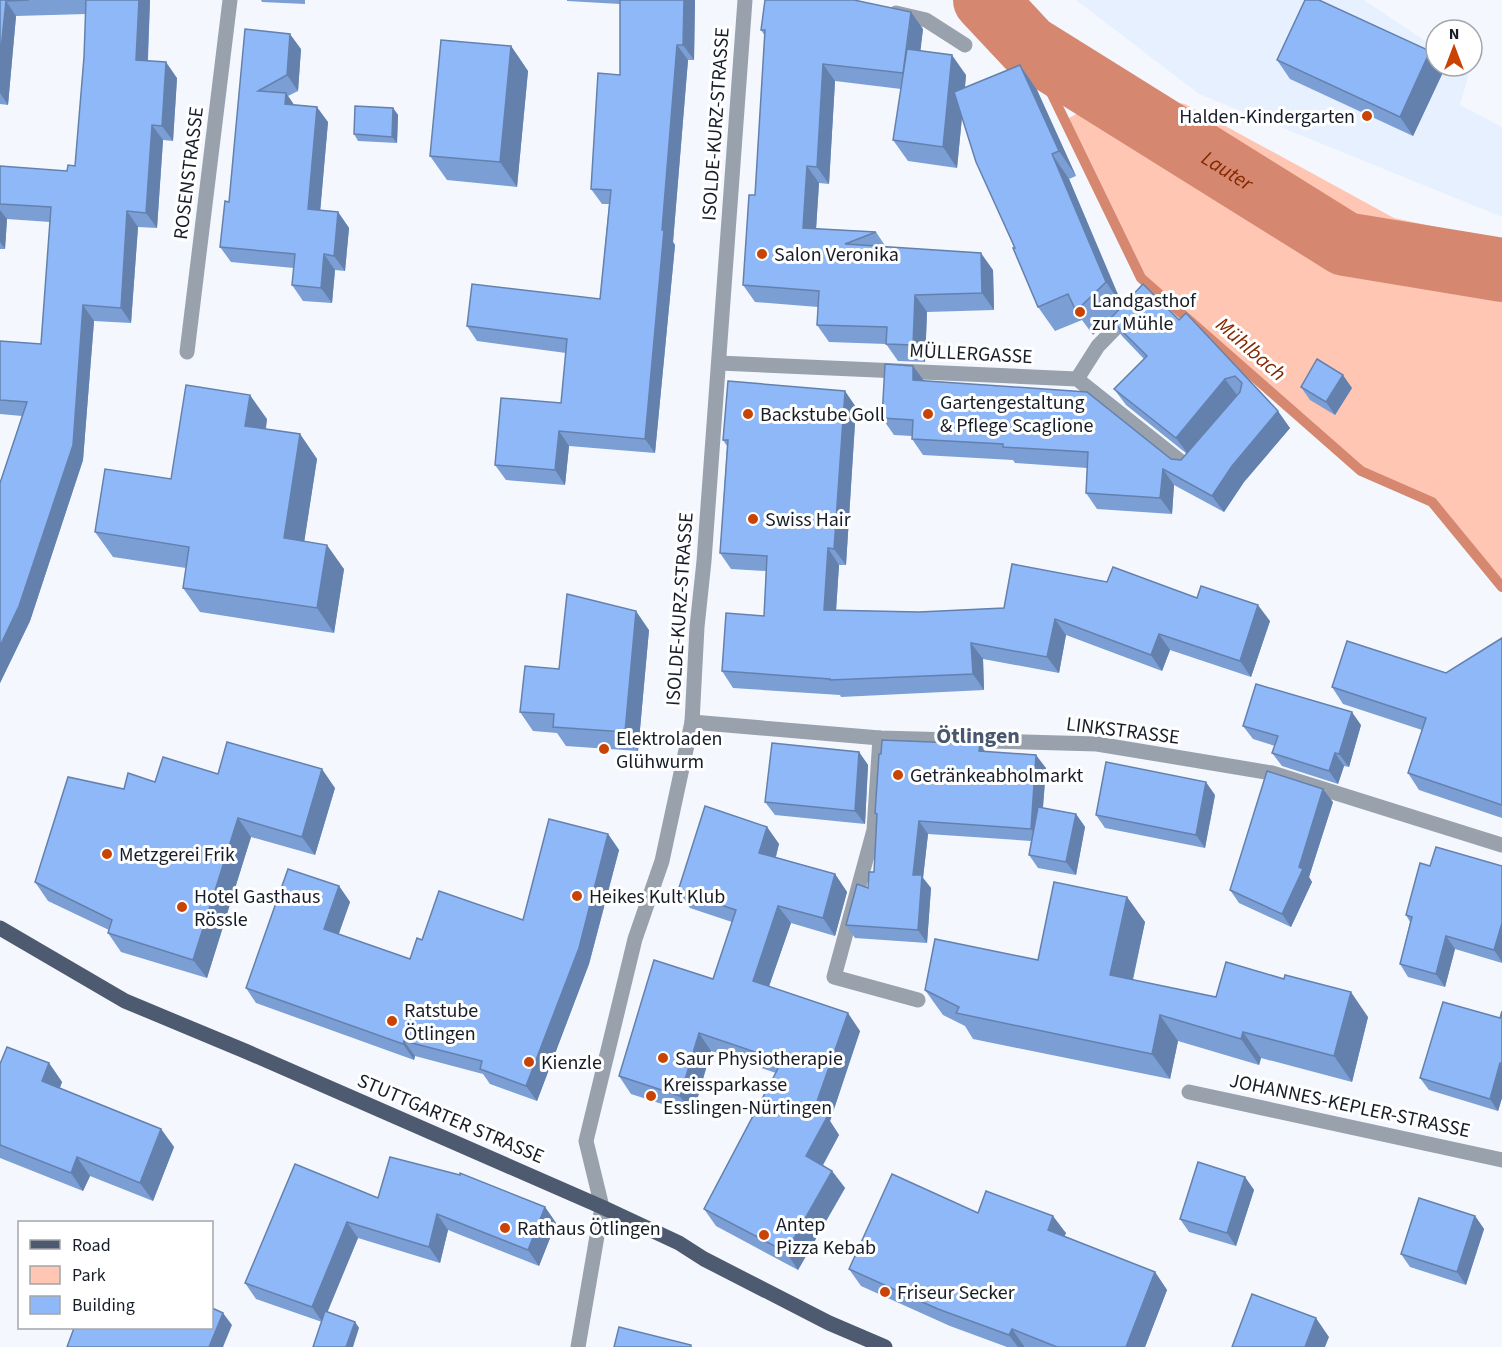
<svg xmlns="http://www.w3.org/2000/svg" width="1502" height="1347" font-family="'Source Sans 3',sans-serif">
	<rect width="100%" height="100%" fill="#f4f8fe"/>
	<path fill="#e7f0fe" d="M1076,0H1364L1436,48V66H1464L1470,70L1460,105L1502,127V217L1199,94Z"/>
	<path fill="#fec6b3" d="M1066,87L1185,104L1394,218L1502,241V587L1432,502L1361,471L1141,278L1065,120L1082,111Z"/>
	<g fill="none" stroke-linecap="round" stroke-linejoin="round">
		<path stroke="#d5886f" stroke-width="10" d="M1029,47L1141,278L1361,471L1432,502L1502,587"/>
		<path stroke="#d5886f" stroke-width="64" id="s1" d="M985,0L1029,47L1345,244L1502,270"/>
		<g stroke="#99a1ad" stroke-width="15">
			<path d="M896,13L926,20L965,45"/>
			<path d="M187,352L230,0"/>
			<path d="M719,363L1077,379L1189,468L1192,464"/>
			<path d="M1077,379L1098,346L1129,314"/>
			<path d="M692,722L880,738L1097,744L1272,773L1502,845"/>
			<path d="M880,738L874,830L834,977L918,1000"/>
			<path d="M1189,1092L1502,1160"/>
			<path d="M578,1347L602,1207L586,1141L635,939L662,861L692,722L697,627L704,561L745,0"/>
		</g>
		<path stroke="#4d5a6f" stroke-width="15" d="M0,928L125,1001L245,1051L602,1207L679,1243L704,1259L829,1323L885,1347"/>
	</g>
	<g fill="#7b9ed5">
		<path d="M0,0H150L148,61L177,78L173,141L163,140L157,228L138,227L131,323L94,321L83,460L30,621L0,683V483L22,416L0,414V341L41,344L50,222L7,219L5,249H0V166L67,171L75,166L84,57L86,14L16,16L8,105L0,104Z"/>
		<path d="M261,0H305V4L262,2Z"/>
		<path d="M567,0H695L694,60H688L673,242L675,245L655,453L569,446L565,485L506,480L495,465L561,403L566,353L477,341L467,326L600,299L609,204H602L591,189L620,75V4L567,1Z"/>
		<path d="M245,29L301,49L298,91L288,96L294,105L328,122L320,210L338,212L349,228L345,271L335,270L332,303L303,301L292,285L294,268L231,262L220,247L229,202Z"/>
		<path d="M923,29L920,50L966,75L965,88L1020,65L1037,90L1076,176L1069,179L1123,306L1143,284L1290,428L1244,482L1224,512L1174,485L1172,514L1097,509L1086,493L1087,468L1015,463L1013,460L923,455L912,439V436L894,435L882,418L923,380L1171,459L1181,460L1187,454L1126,405L1114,389L1144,359L1122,336L1110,319L1115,314L1093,335L1082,320L1055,331L1038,307L962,118L957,168L908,161L893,140L901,89L835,81L829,184L819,183L816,229L876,232L886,247L993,270L994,310L927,312L925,362L898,361L886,344L829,342L817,325L818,307L755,302L743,285L755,195L765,36L761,30Z"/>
		<path d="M511,46L528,71L517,187L447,180L430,156Z"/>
		<path d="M1277,60L1444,70L1413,136L1290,79Z"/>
		<path d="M393,108L398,115L397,143L358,141L354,134Z"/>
		<path d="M1301,387L1352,388L1335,415L1310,400Z"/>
		<path d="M856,407L846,565H839L836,610L919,612L1197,598L1270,621L1251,677L1170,650L1162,671L1066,635L1059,673L983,659L984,690L841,697L840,695L733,688L722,671L764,616L766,571L731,569L720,553L727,446L723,440Z"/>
		<path d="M267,419L266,429L300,434L317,459L304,541L344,569L334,633L200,612L183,588L186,568L113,557L95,532L171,479Z"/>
		<path d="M649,630L638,751L566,746L557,733L533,731L520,712L559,669Z"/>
		<path d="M1502,638V818L1419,790L1408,773L1422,730L1343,704L1332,687L1446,673Z"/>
		<path d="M1361,725L1349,767L1344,766L1338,784L1282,766L1272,753L1275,746L1253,739L1243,726Z"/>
		<path d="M859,752L868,765L865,824L775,815L765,802Z"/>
		<path d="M985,752L1046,768L1043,808L1076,814L1085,827L1076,875L1038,868L1029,855L1031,841L928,834L923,878L931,888L927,943L855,938L846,925L868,888L874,872L877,817L875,813Z"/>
		<path d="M218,774L335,788L315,855L251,837L207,978L121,952L108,933L109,930L48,901L35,882L124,789L155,782Z"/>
		<path d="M1215,795L1205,848L1105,828L1096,815Z"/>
		<path d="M1333,802L1309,877L1312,882L1291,927L1239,903L1230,890Z"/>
		<path d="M767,827L779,844L776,857L835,874L847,892L835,936L791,923L769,986L860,1031L830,1121L839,1135L823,1165L832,1171L845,1188L798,1270L716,1226L704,1209L776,1073L711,1051L693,1114L631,1094L619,1076L713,979L732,922L690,908L678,891Z"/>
		<path d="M608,834L619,850L589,964L537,1101L490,1084L483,1074L415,1056L414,1060L256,1003L246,988L339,886L350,902L338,934L410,959L422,940L523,920Z"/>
		<path d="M1430,866H1502V963L1455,949L1445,987L1408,977L1400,964L1410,922L1406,915Z"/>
		<path d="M1127,897L1145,922L1133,980L1216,997L1368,1017L1352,1082L1261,1058L1259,1065L1178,1041L1170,1079L973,1039L965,1026L943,1015L925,990L1038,960Z"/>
		<path d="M1502,1011V1098L1498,1111L1429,1090L1420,1078L1500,1018Z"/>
		<path d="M49,1063L62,1082L60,1088L161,1129L174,1147L153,1201L90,1176L83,1191L0,1158V1064Z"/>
		<path d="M1245,1177L1254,1190L1236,1246L1189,1232L1180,1219Z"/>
		<path d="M378,1198L545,1207L556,1223L539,1266L448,1230L440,1263L358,1238L327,1312L355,1322L359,1328L322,1322L256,1299L245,1283Z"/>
		<path d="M978,1213L1066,1233L1064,1236L1155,1272L1167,1290L1145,1347H1007L950,1326L861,1286L849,1269Z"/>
		<path d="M1475,1216L1484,1229L1466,1285L1410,1267L1401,1254Z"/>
	</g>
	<g fill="#6481ae">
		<path d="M139,0H150L147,75L136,60Z"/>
		<path d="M684,0H695L694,60L683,45Z"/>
		<path d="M6,1L16,16L8,105L0,93V59Z"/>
		<path d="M911,12L923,29L916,90L904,73Z"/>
		<path d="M290,34L301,49L298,91L287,75Z"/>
		<path d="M677,45L688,60L673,242L675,245L655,453L645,439Z"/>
		<path d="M511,46L528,71L517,187L500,162Z"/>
		<path d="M1430,51L1436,59V66H1441L1444,70L1413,136L1400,117Z"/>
		<path d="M952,55L966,75L957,168L943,147Z"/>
		<path d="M166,62L177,78L173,141L162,126Z"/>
		<path d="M823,64L835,81L829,184L817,167Z"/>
		<path d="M1020,65L1037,90L1076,176L1059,151Z"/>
		<path d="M286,93L297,109L285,104Z"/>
		<path d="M317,107L328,122L319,225L308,209Z"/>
		<path d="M393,108L398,115L397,143L392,137Z"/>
		<path d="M152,125L163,140L157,228L146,213Z"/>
		<path d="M1052,154L1069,179L1123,307L1106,282Z"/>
		<path d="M807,166L819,183L815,245L803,228Z"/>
		<path d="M0,210L7,219L5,249L0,242Z"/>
		<path d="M127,211L138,227L131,323L121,308Z"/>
		<path d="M338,212L349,228L345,271L334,256Z"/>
		<path d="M981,253L993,270L994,310L982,293Z"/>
		<path d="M324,254L335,270L332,303L321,288Z"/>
		<path d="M915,295L927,312L925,362L913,345Z"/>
		<path d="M83,305L94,321L83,460L30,621L0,683V646Z"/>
		<path d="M913,366L925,382L913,380Z"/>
		<path d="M1343,375L1352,388L1335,415L1326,402Z"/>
		<path d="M1225,379L1237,395L1188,454L1176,438Z"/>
		<path d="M845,391L856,407L846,565L834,549Z"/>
		<path d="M250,395L267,419L262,450L245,426Z"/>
		<path d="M1278,411L1290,428L1244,482L1224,512L1212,496L1232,466Z"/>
		<path d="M559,431L569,446L565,485L555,470Z"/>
		<path d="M300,434L317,459L301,563L284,538Z"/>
		<path d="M1163,469L1174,485L1172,514L1160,498Z"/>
		<path d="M327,545L344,569L334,633L317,608Z"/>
		<path d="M828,548L839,565L835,626L824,610Z"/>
		<path d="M1258,605L1270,621L1251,677L1240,661Z"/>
		<path d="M636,611L649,630L638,751L625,732Z"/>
		<path d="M1055,619L1066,635L1059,673L1047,657Z"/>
		<path d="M1159,634L1170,650L1162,671L1151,655Z"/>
		<path d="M971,643L983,659L984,690L973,674Z"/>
		<path d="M1352,712L1361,725L1349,767L1339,754Z"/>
		<path d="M980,744L989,757L979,751Z"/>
		<path d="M859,752L868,765L865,824L855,811Z"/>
		<path d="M1335,753L1344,766L1338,784L1329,771Z"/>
		<path d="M1036,755L1046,768L1040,842L1031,829Z"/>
		<path d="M322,769L335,788L315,855L302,837Z"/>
		<path d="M1206,782L1215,795L1205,848L1196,835Z"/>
		<path d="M1323,789L1333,802L1309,877L1312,882L1291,927L1282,914L1299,867Z"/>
		<path d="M1076,814L1085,827L1076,875L1066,862Z"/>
		<path d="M238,818L251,837L207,978L193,960Z"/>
		<path d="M919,821L928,834L923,878L931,888L927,943L918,930L913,875Z"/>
		<path d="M767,827L779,844L772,870L759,853Z"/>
		<path d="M608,834L619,850L589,964L537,1101L526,1086Z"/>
		<path d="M835,874L847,892L835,936L823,918Z"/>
		<path d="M339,886L350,902L335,945L324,929Z"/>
		<path d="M1127,897L1145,922L1128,1001L1110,975Z"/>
		<path d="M778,906L791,923L765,998L753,981Z"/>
		<path d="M1502,923V962L1494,950Z"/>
		<path d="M1446,936L1455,949L1445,987L1436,974Z"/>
		<path d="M1351,992L1368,1017L1352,1082L1334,1056Z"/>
		<path d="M848,1013L860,1031L830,1121L839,1135L818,1174L806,1156L814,1110Z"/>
		<path d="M1160,1015L1178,1041L1170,1079L1152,1054Z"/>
		<path d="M1243,1032L1261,1058L1259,1065L1241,1039Z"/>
		<path d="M699,1033L711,1051L693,1114L680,1096Z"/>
		<path d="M404,1041L415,1056L414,1060L403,1044Z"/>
		<path d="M49,1063L62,1082L55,1100L42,1081Z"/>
		<path d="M1500,1063L1502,1065V1098L1498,1111L1490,1099Z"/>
		<path d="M161,1129L174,1147L153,1201L140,1183Z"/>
		<path d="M77,1157L90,1176L83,1191L71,1173Z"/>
		<path d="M832,1171L845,1188L798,1270L786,1252Z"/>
		<path d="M1245,1177L1254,1190L1236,1246L1227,1233Z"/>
		<path d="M545,1207L556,1223L539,1266L528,1250Z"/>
		<path d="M437,1214L448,1230L440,1263L429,1247Z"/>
		<path d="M1053,1216L1066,1233L1060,1247L1048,1230Z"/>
		<path d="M1475,1216L1484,1229L1466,1285L1457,1272Z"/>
		<path d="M347,1222L358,1238L323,1323L312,1307Z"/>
		<path d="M1155,1272L1167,1290L1145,1347H1126Z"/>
		<path d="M223,1313L232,1325L223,1347H209Z"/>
		<path d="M1316,1318L1329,1337L1325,1347H1305Z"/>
		<path d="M355,1322L359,1328L353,1347H346Z"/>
		<path d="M1012,1329L1024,1346V1347H1018L1009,1335Z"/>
	</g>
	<g fill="#8fb8f8" stroke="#6481ae" stroke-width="1.5">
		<path d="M0,0H29L6,1L0,59Z"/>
		<path d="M86,0H139L136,60L166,62L162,126L152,125L146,213L127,211L121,308L83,305L73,445L19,606L0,646V483L27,402L0,400V341L41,344L51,207L0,204V166L67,171L68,165L75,166L84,57Z"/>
		<path d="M620,0H684L683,45H677L662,230H664L645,439L559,431L555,470L495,465L501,398L561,403L567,339L467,326L472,284L600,299L611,190L591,189L598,73L620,75Z"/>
		<path d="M765,0H854L911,12L903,73L823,64L817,167L807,166L803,228L876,232L845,244L981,253L982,293L915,295L913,345L886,344L887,327L817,325L819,291L743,285L749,195H755L765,30H761Z"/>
		<path d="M1305,0H1319L1430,51L1400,117L1277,60Z"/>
		<path d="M245,29L290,34L287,75L258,91L286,93L285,104L317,107L308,209L338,212L334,256L324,254L321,288L292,285L295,254L220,247L225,201L229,202Z"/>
		<path d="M441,40L511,46L500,162L430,156Z"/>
		<path d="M907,49L952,55L943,147L893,140Z"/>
		<path d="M1020,65L1059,151L1052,154L1106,282L1076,311L1068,294L1038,307L1013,248H1015L976,162L954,92Z"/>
		<path d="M355,106L393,108L392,137L354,134Z"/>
		<path d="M1143,284L1179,320L1186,313L1278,411L1232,466L1212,496L1163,469L1160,498L1086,493L1088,452L1003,447V444L912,439L913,420L882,418L885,364L913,366V380L1087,392L1171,459L1181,460L1240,392L1242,383L1235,376L1225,379L1176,438L1114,389L1147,356L1110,319Z"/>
		<path d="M1317,359L1343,375L1326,402L1301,387Z"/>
		<path d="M728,381L845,391L834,549L828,548L824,610L919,612L1004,608L1012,564L1107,582L1113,567L1197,598L1201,586L1258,605L1240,661L1159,634L1151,655L1055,619L1047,657L971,643L973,674L830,680V679L722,671L726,613L764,616L767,556L720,553L728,440H723Z"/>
		<path d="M186,385L250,395L245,426L300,434L284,538L327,545L317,608L183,588L189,547L95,532L105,469L171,479Z"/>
		<path d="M567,594L636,611L625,732L553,727L554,714L520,712L525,666L559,669Z"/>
		<path d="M1502,638V805L1408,773L1426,718L1332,687L1347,641L1446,673Z"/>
		<path d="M1256,684L1352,712L1339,754L1335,753L1329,771L1272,753L1278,736L1243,726Z"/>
		<path d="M882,740L980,744L979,751L1036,755L1031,829L919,821L913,875H922L918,930L846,925L857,884L868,888L869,872H874L877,814L875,813L879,754H881Z"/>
		<path d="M227,742L322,769L302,837L238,818L193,960L108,933L112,920L35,882L68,777L124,789L128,773L155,782L163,757L218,774Z"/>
		<path d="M772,743L859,752L855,811L765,802Z"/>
		<path d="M1106,762L1206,782L1196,835L1096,815Z"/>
		<path d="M1267,771L1323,789L1299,867L1303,869L1282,914L1230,890Z"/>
		<path d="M705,806L767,827L759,853L835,874L823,918L778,906L753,981L848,1013L814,1110L827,1117L806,1156L832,1171L786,1252L704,1209L782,1061L699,1033L680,1096L619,1076L654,960L713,979L736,910L678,891Z"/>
		<path d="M1038,807L1076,814L1066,862L1029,855Z"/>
		<path d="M549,819L608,834L579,948L526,1086L480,1069L482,1061L404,1041L403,1044L246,988L288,869L339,886L324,929L410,959L417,938L422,940L439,891L523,920Z"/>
		<path d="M1436,847L1502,866V923L1494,950L1446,936L1436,974L1400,964L1412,917L1406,915L1420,863L1430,866Z"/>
		<path d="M1054,882L1127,897L1110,975L1216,997L1226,962L1284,979L1285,975L1351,992L1334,1056L1243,1032L1241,1039L1160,1015L1152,1054L956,1013L959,1007L925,990L935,939L1038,960Z"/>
		<path d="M1443,1002L1500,1018L1502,1011V1063H1500L1490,1099L1420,1078Z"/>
		<path d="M7,1047L49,1063L42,1081L161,1129L140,1183L77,1157L71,1173L0,1145V1064Z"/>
		<path d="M390,1157L460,1175V1173L545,1207L528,1250L437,1214L429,1247L347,1222L312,1307L245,1283L295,1164L378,1198Z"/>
		<path d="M1198,1162L1245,1177L1227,1233L1180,1219Z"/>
		<path d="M892,1174L978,1213L986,1191L1053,1216L1048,1230L1155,1272L1126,1347H1057L1012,1329L1009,1335L938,1309L849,1269Z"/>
		<path d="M1419,1198L1475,1216L1457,1272L1401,1254Z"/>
		<path d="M1252,1294L1316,1318L1305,1347H1232Z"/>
		<path d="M212,1308L223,1313L209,1347H67L74,1328H212Z"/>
		<path d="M325,1311L355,1322L346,1347H313Z"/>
		<path d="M619,1327L691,1345V1347H614Z"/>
	</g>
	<g fill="#c94304" stroke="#fff" stroke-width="2">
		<circle cx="1367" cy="116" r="6"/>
		<circle cx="762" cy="254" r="6"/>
		<circle cx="1080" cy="312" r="6"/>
		<circle cx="748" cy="414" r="6"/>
		<circle cx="928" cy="414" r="6"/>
		<circle cx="753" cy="519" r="6"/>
		<circle cx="604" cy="749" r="6"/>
		<circle cx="898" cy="775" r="6"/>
		<circle cx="107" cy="854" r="6"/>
		<circle cx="577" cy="896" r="6"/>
		<circle cx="182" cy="907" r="6"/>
		<circle cx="392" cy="1021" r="6"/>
		<circle cx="663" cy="1058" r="6"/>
		<circle cx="529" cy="1062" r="6"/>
		<circle cx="651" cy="1096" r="6"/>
		<circle cx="505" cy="1228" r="6"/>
		<circle cx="764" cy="1235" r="6"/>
		<circle cx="885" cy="1292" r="6"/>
	</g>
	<g text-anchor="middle" stroke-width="6" stroke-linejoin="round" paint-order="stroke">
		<g font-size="20" fill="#171d28" stroke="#fff" text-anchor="start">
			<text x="1355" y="123" text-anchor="end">Halden-Kindergarten</text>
			<text x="774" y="261">Salon Veronika</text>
			<text x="1092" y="307">Landgasthof<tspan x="1092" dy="23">zur Mühle</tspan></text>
			<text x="940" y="409">Gartengestaltung<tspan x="940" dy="23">&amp; Pflege Scaglione</tspan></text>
			<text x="760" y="421">Backstube Goll</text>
			<text x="765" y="526">Swiss Hair</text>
			<text x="616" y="745">Elektroladen<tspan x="616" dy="23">Glühwurm</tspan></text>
			<text x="910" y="782">Getränkeabholmarkt</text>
			<text x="119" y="861">Metzgerei Frik</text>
			<text x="194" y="903">Hotel Gasthaus<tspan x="194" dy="23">Rössle</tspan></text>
			<text x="589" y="903">Heikes Kult Klub</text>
			<text x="404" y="1017">Ratstube<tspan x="404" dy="23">Ötlingen</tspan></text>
			<text x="675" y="1065">Saur Physiotherapie</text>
			<text x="541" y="1069">Kienzle</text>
			<text x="663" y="1091">Kreissparkasse<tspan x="663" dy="23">Esslingen-Nürtingen</tspan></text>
			<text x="776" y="1231">Antep<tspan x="776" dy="23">Pizza Kebab</tspan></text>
			<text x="517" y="1235">Rathaus Ötlingen</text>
			<text x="897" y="1299">Friseur Secker</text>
		</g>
		<g font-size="20" fill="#171d28" stroke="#fff">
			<text transform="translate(715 124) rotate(-86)" y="7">ISOLDE-KURZ-STRASSE</text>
			<text transform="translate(188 173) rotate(-83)" y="7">ROSENSTRASSE</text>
			<text transform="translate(971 353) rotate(3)" y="7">MÜLLERGASSE</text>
			<text transform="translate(679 609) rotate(-86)" y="7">ISOLDE-KURZ-STRASSE</text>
			<text transform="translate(1123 730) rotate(7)" y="7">LINKSTRASSE</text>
			<text transform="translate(1350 1105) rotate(12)" y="7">JOHANNES-KEPLER-STRASSE</text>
			<text transform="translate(451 1118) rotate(23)" y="7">STUTTGARTER STRASSE</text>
		</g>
		<g font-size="21" font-style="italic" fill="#832801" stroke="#fff">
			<text dy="7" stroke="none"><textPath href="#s1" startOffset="298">Lauter</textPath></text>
			<text transform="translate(1251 349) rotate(41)" y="7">Mühlbach</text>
		</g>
		<g font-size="22" font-weight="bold" fill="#485870" stroke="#fff">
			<text x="978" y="743">Ötlingen</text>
		</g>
	</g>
	<rect x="18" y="1221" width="195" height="108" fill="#ffffff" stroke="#a2a5a9" stroke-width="1.5"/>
	<rect x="30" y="1240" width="30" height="9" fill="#4d5a6f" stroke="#a2a5a9" stroke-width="1.5"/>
	<text x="72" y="1251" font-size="18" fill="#171d28">Road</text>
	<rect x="30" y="1266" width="30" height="18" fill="#fec6b3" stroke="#a2a5a9" stroke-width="1.5"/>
	<text x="72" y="1281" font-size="18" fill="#171d28">Park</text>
	<rect x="30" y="1296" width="30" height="18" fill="#8fb8f8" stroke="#a2a5a9" stroke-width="1.5"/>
	<text x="72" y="1311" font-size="18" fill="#171d28">Building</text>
	<g transform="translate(1454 48)"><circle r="28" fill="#ffffff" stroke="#a2a5a9" stroke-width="1.5"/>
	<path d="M0-4.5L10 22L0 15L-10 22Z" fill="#c94304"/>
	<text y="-9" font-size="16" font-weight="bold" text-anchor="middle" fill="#171d28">N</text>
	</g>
</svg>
